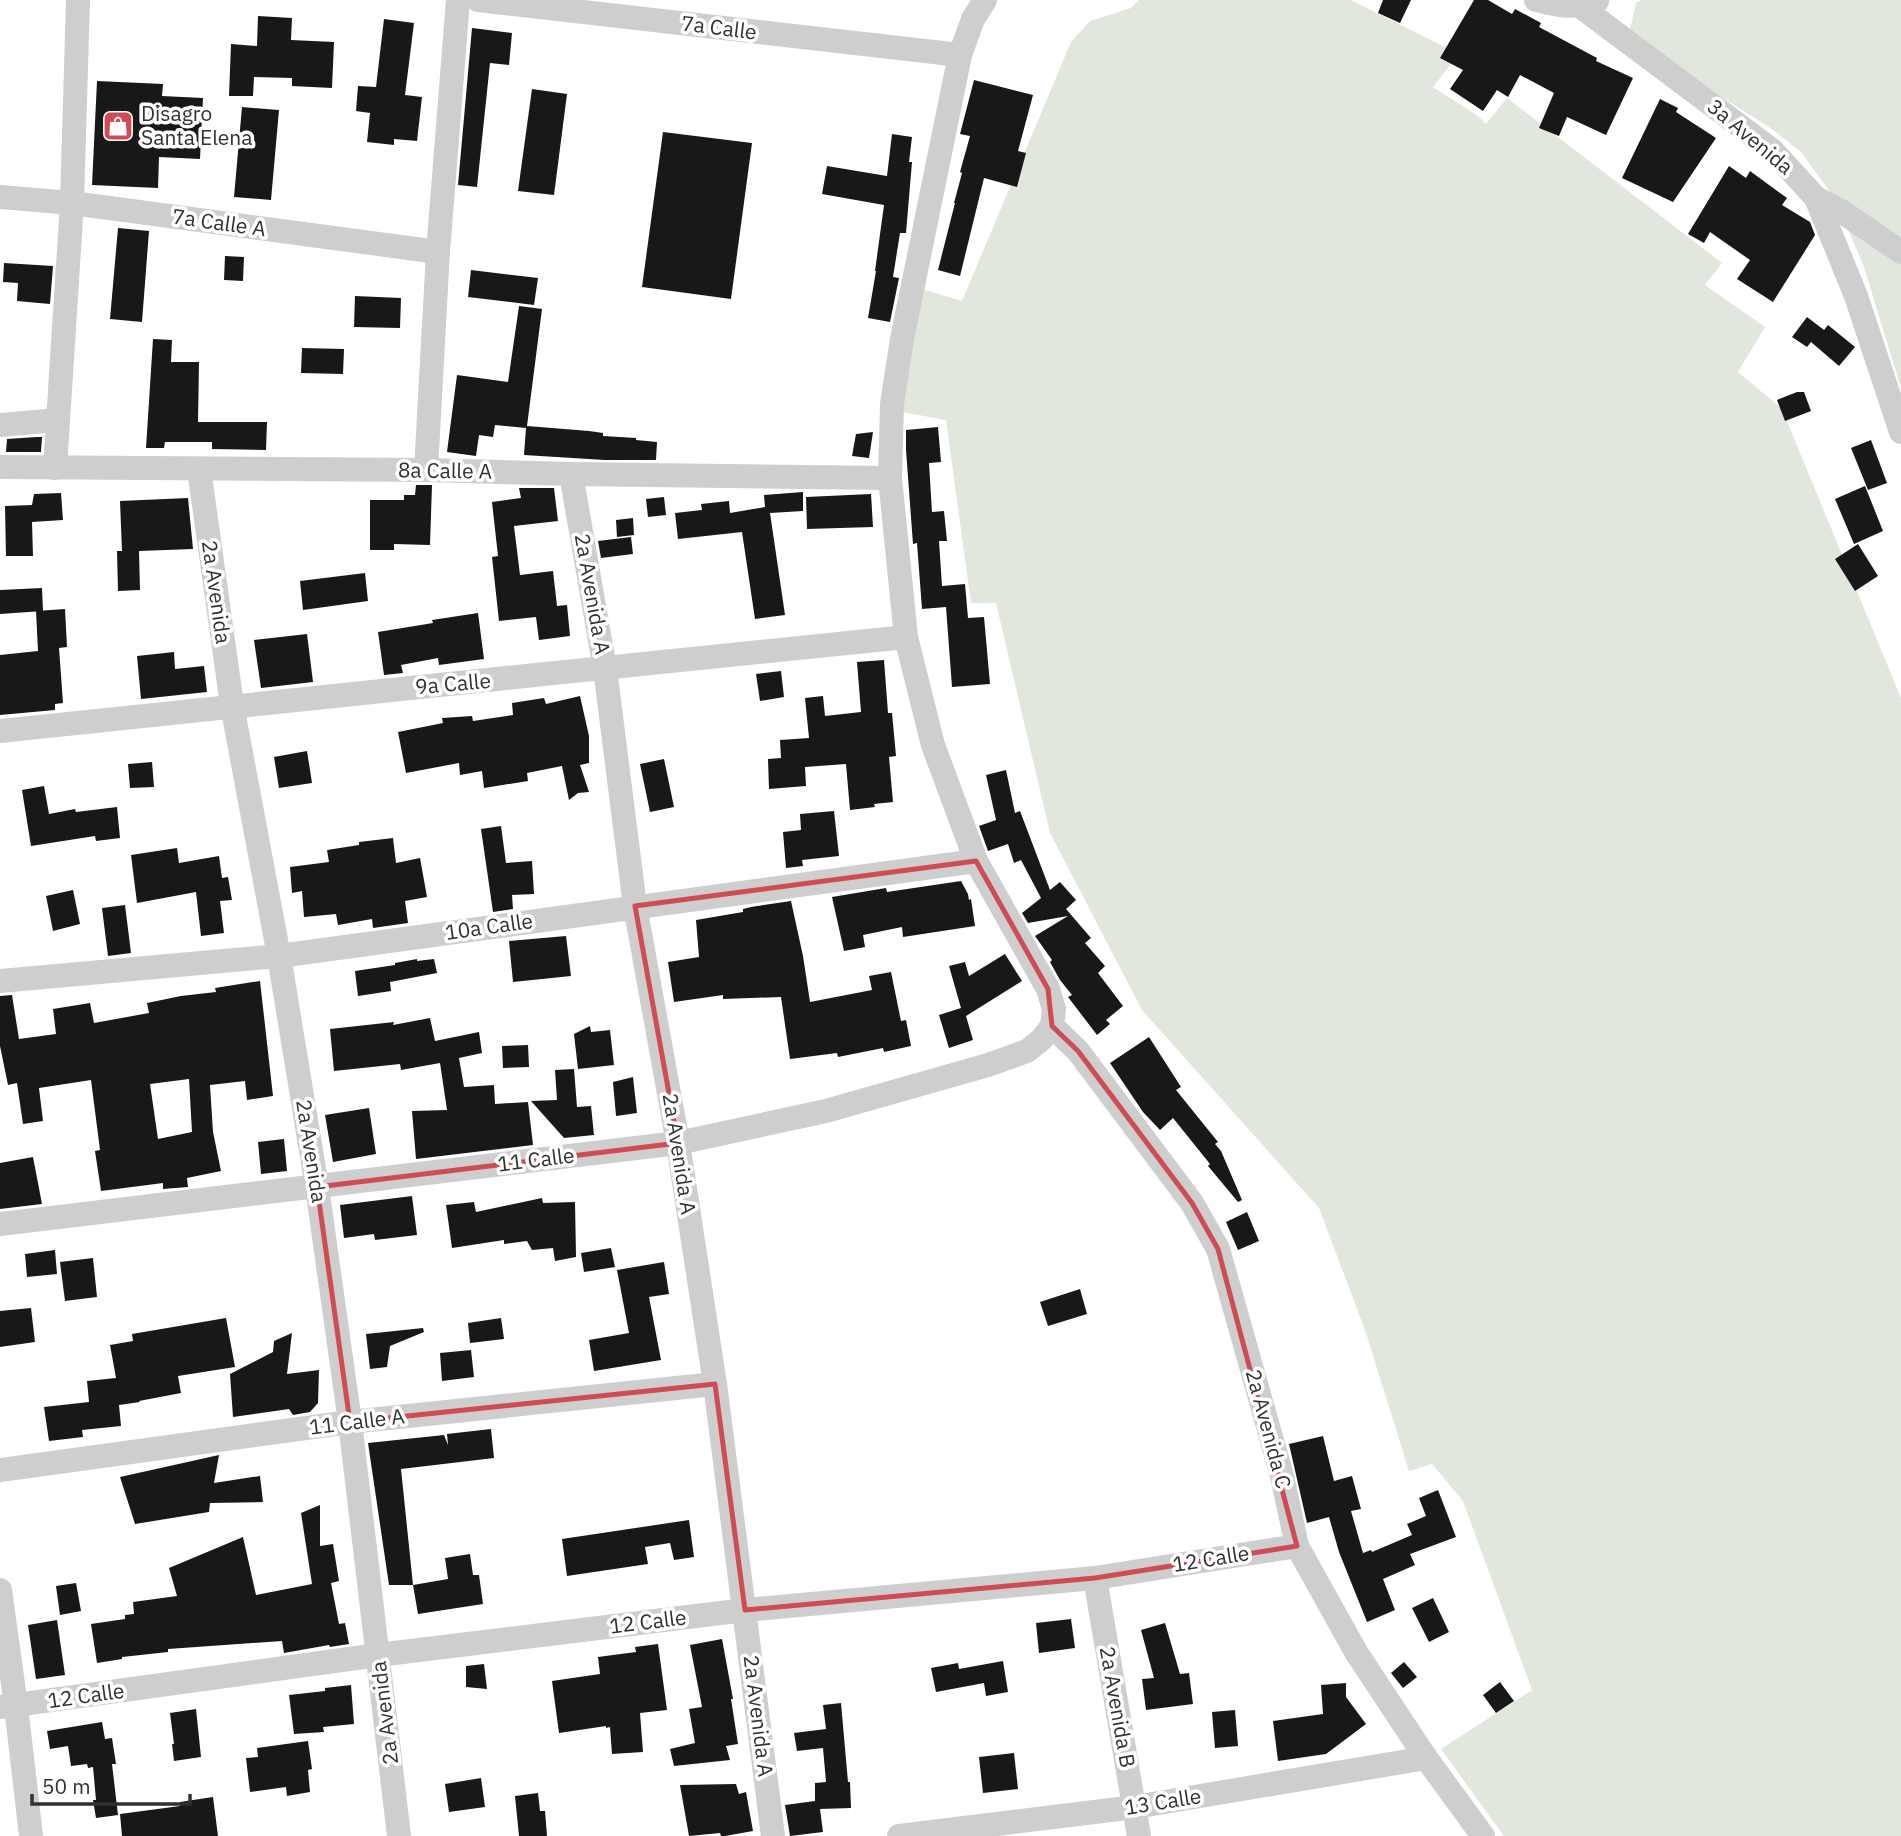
<svg xmlns="http://www.w3.org/2000/svg" width="1901" height="1836" font-family="'IBM Plex Sans',sans-serif">
	<rect width="100%" height="100%" fill="#fff"/>
	<g fill="#e1e7dc">
		<path d="M1139,0H1351L1459,54L1433,87L1478,116L1486,124L1507,98L1722,263L1705,285L1765,327L1738,372L1782,409L1901,698V1836H1504L1441,1749L1532,1690L1463,1501L1432,1464L1409,1471L1365,1330L1319,1208L1142,1010L1050,833L996,603H971L946,420L902,412L922,289L962,301L1071,42L1090,21L1131,8Z"/>
		<path d="M1642,0H1901V388L1864,267L1836,200L1801,152L1769,127L1628,38L1636,3Z"/>
	</g>
	<g fill="#181818" fill-rule="evenodd">
		<path d="M1383,0H1411L1400,23L1378,13Z"/>
		<path d="M1474,0H1488L1512,14L1515,9L1541,23L1539,27L1597,58L1596,61L1633,78L1606,135L1567,117L1559,136L1539,128L1554,93L1520,75L1508,97L1497,90L1483,111L1450,89L1463,70L1440,58Z"/>
		<path d="M258,16L292,18L291,40L334,42L332,88L292,86V78L254,77L253,96H229L231,44L257,46Z"/>
		<path d="M384,19L414,23L405,95L422,97L417,141L394,139V145L367,142L370,113L356,111L358,86L376,87Z"/>
		<path d="M472,28L512,33L509,65L490,63L477,187L458,185Z"/>
		<path d="M974,80L1033,95L1018,151L1026,153L1017,187L984,178L960,276L938,270L955,203H954L962,173L960,172L970,136L960,134Z"/>
		<path d="M97,81L163,84L162,96L203,98L200,159L159,157L158,188L92,185Z"/>
		<path d="M532,89L567,94L554,195L518,191Z"/>
		<path d="M1660,99L1678,108L1676,112L1716,138L1673,202L1622,178Z"/>
		<path d="M242,107L279,110L271,200L234,197Z"/>
		<path d="M663,132L752,143L731,299L642,287Z"/>
		<path d="M892,134L912,137L909,162H912L906,233H900L893,277L899,278L890,322L868,318L876,271H875L884,205L822,194L827,166L887,176Z"/>
		<path d="M1729,166L1746,178L1750,171L1787,198L1782,205L1810,222L1815,235L1773,302L1737,279L1750,260L1710,232L1704,243L1688,234Z"/>
		<path d="M118,228L149,231L142,322L110,319Z"/>
		<path d="M225,256L244,257L243,281L224,280Z"/>
		<path d="M4,263L53,266L50,304L17,301L18,283L3,282Z"/>
		<path d="M471,270L538,278L534,305L468,297Z"/>
		<path d="M355,296L401,298L400,328L354,327Z"/>
		<path d="M519,306L542,309L527,426L589,431L603,433V436L636,438V440L657,442L656,460H605L524,455L526,428L495,425L493,437L479,435L476,456L447,452L457,375L508,382Z"/>
		<path d="M1807,317L1824,330L1828,325L1855,347L1839,366L1811,342L1807,347L1792,337Z"/>
		<path d="M153,339L172,340L171,362H199L198,422H267L266,450L212,449V442H165L164,448H146Z"/>
		<path d="M302,348L344,349L343,374L301,373Z"/>
		<path d="M1797,392H1804L1811,411L1785,421L1777,400Z"/>
		<path d="M938,427L941,462L929,463L932,512L944,511L947,541H939L942,586L965,584L968,618L984,617L990,684L952,687L946,607L922,609L917,543L913,544L906,450V430Z"/>
		<path d="M873,432L869,458L852,456L856,434Z"/>
		<path d="M37,437H42L41,452H6L7,439Z"/>
		<path d="M1871,440L1887,483L1868,490L1851,448Z"/>
		<path d="M416,485H432L430,545L394,544V550H370V500H404V495H415Z"/>
		<path d="M1865,486L1883,531L1854,544L1835,499Z"/>
		<path d="M519,488H554L558,521L514,526L520,575L553,571L557,606L567,605L570,636L539,640L536,617L499,621L492,557L498,556L492,502L521,498Z"/>
		<path d="M803,492V511L770,513L785,615L755,619L742,532L678,539L675,513L702,510L701,504L729,501L730,513L765,507L764,495Z"/>
		<path d="M61,493L63,520L32,522L33,556H6L5,506L32,505L34,494Z"/>
		<path d="M871,494L873,527L807,529L806,497Z"/>
		<path d="M664,497L666,515L648,517L646,499Z"/>
		<path d="M188,498L193,549L139,551L140,590L118,591L117,551H122L120,501Z"/>
		<path d="M633,518L634,535L617,537L616,520Z"/>
		<path d="M631,537L633,554L601,558L598,541Z"/>
		<path d="M1858,544L1878,576L1855,591L1835,559Z"/>
		<path d="M365,573L368,601L303,610L300,581Z"/>
		<path d="M42,588L43,611L0,614V590Z"/>
		<path d="M65,609L67,647L59,648L63,703L55,704V710L0,715V655L38,651L36,611Z"/>
		<path d="M478,613L484,659L439,665L438,658L401,665L403,673L384,675L378,632L433,623L432,620Z"/>
		<path d="M307,634L313,682L261,688L254,640Z"/>
		<path d="M174,652L175,669L204,666L207,692L141,699L137,656Z"/>
		<path d="M884,660L888,713H892L896,756L889,757L893,802L874,804L875,807L850,810L846,764L805,767L806,786L769,789L768,759L781,758L780,740L809,738L805,698L823,696L825,716L861,712L857,662Z"/>
		<path d="M781,671L784,697L760,701L756,674Z"/>
		<path d="M580,696L589,736V763L580,765L589,792L578,793L569,800L562,766L527,773L528,781L484,788L482,771L460,775L459,763L406,773L398,732L443,723L442,718L472,716L473,721L513,715L512,703L544,698L546,704Z"/>
		<path d="M307,751L312,783L279,788L274,757Z"/>
		<path d="M664,759L674,807L650,812L640,764Z"/>
		<path d="M152,762L154,787L130,788L128,764Z"/>
		<path d="M1006,770L1015,813L1020,811L1050,890L1060,882L1076,900L1066,909L1091,938L1085,943L1105,966L1098,973L1123,1006L1106,1020L1110,1024L1097,1035L1068,997L1072,995L1060,980L1050,962L1052,960L1035,936L1068,916L1028,923L1022,913L1041,898L1021,860L1014,863L1008,844L988,851L979,826L996,820L986,775Z"/>
		<path d="M44,786L49,814L75,809L76,812L117,807L120,838L96,841L95,836L31,846L22,790Z"/>
		<path d="M834,811L839,856L802,860L803,866L786,868L783,832L801,830L800,814Z"/>
		<path d="M501,826L506,863L532,861L534,894L512,895L513,909L493,912L481,829Z"/>
		<path d="M393,838L396,863L420,858L427,897L405,901L408,923L373,928L372,919L338,925L336,914L304,917L302,891L292,893L290,867L329,862L327,850L359,845V842Z"/>
		<path d="M177,848L179,863L219,856L222,878L228,877L232,900L220,901L224,933L201,936L196,892L137,903L131,855Z"/>
		<path d="M961,881L968,894L969,900L971,899L975,926L903,937L902,927L863,935L865,947L844,951L832,897L886,888L887,892Z"/>
		<path d="M73,890L80,924L53,931L46,896Z"/>
		<path d="M791,901L803,956L810,1002L872,990L869,976L891,972L901,1021L906,1020L911,1046L884,1052L883,1048L838,1057L837,1053L790,1059L781,997L723,999V995L674,1002L668,962L699,957L696,920L743,912V909L751,907Z"/>
		<path d="M125,905L131,953L108,956L102,908Z"/>
		<path d="M566,936L571,976L513,982L509,941Z"/>
		<path d="M1005,954L1022,981L966,1016L973,1040L949,1048L939,1015L961,1008L949,966L965,962L969,976Z"/>
		<path d="M417,959V961L434,959L437,973L390,982L391,991L358,996L355,971L395,965V963Z"/>
		<path d="M260,981L273,1096L247,1100L245,1081L210,1085L213,1132L221,1171L187,1178L188,1187L163,1189V1183L101,1191L95,1151L100,1150L91,1080L39,1088L43,1121L23,1124L17,1083L8,1085L0,1046V996L12,995L19,1039L56,1034L53,1009L90,1003L94,1023L149,1013L147,1003L181,996L216,992L215,988ZM189,1079L192,1132L158,1139L150,1084Z"/>
		<path d="M430,1018L435,1041L479,1032L482,1053L459,1058L464,1087L494,1085L495,1104L528,1102L533,1145L416,1159L412,1111L447,1110L440,1063L401,1070L400,1064L334,1071L330,1029L394,1022L393,1025Z"/>
		<path d="M590,1026L591,1032L610,1030L614,1065L578,1069L574,1034Z"/>
		<path d="M1149,1037L1181,1087L1176,1090L1218,1142L1215,1144L1221,1151L1242,1200L1238,1202L1208,1166L1210,1164L1173,1118L1160,1130L1143,1112L1110,1063Z"/>
		<path d="M528,1045L529,1067L503,1068L502,1046Z"/>
		<path d="M574,1069L577,1107L591,1106L594,1135L564,1138L531,1101L557,1100L555,1070Z"/>
		<path d="M633,1077L637,1113L616,1116L613,1082Z"/>
		<path d="M369,1108L376,1154L333,1162L325,1115Z"/>
		<path d="M284,1139L287,1171L261,1174L258,1142Z"/>
		<path d="M33,1157L42,1204L0,1209V1163Z"/>
		<path d="M412,1196L417,1235L375,1240L374,1234L344,1238L340,1205Z"/>
		<path d="M542,1198L543,1203L575,1202L576,1257L555,1261L553,1248L532,1250L527,1241L504,1244V1240L452,1248L446,1205L474,1202L476,1212Z"/>
		<path d="M1247,1212L1259,1241L1238,1250L1226,1222Z"/>
		<path d="M611,1248L615,1267L584,1272L581,1253Z"/>
		<path d="M55,1250L57,1274L27,1277L25,1254Z"/>
		<path d="M93,1258L97,1297L65,1301L60,1262Z"/>
		<path d="M664,1262L669,1294L649,1297L661,1360L594,1371L589,1340L629,1333L617,1270Z"/>
		<path d="M1080,1289L1087,1314L1048,1326L1040,1302Z"/>
		<path d="M31,1308L35,1342L0,1347V1311Z"/>
		<path d="M226,1318L235,1367L178,1376L181,1393L139,1401L140,1402L119,1405L121,1426L82,1430L83,1437L49,1441L44,1407L89,1402L87,1381L116,1378L110,1345L133,1341L132,1334Z"/>
		<path d="M501,1318L504,1339L470,1343L468,1323Z"/>
		<path d="M423,1328L424,1332L390,1346L387,1367L370,1369L366,1334Z"/>
		<path d="M292,1333L287,1374L319,1370L318,1403L310,1412L293,1415L289,1409L233,1417L230,1374L273,1352L274,1341Z"/>
		<path d="M471,1350L474,1377L442,1381L440,1353Z"/>
		<path d="M491,1429L494,1458L401,1469L413,1585H389L368,1443L444,1435L448,1445L447,1434Z"/>
		<path d="M1323,1436L1334,1481L1352,1476L1361,1509L1351,1511L1363,1553L1371,1550L1372,1552L1412,1535L1407,1524L1426,1516L1419,1498L1438,1490L1456,1537L1410,1554L1415,1565L1383,1579L1395,1610L1367,1622L1339,1552L1329,1517L1307,1523L1289,1444Z"/>
		<path d="M219,1455L214,1483L260,1476L263,1502L210,1503L209,1512L135,1524L120,1477Z"/>
		<path d="M320,1505V1546L333,1544L339,1581L331,1583L339,1624L345,1623L349,1644L330,1647L329,1645L284,1653L282,1641L168,1649V1652L122,1657V1659L97,1663L91,1624L125,1619V1615L134,1614L133,1602L177,1596L169,1568L243,1537L256,1595L312,1584L301,1513Z"/>
		<path d="M689,1520L694,1557L674,1560L670,1543L645,1547L648,1564L567,1576L562,1539Z"/>
		<path d="M470,1554L473,1575H479L483,1604L418,1614L413,1585L448,1579L445,1558Z"/>
		<path d="M76,1583L81,1611L60,1615L56,1586Z"/>
		<path d="M1433,1598L1449,1632L1429,1642L1412,1608Z"/>
		<path d="M1071,1619L1075,1648L1039,1653L1036,1623Z"/>
		<path d="M57,1620L65,1675L36,1679L28,1625Z"/>
		<path d="M1165,1623L1180,1674L1189,1673L1193,1704L1146,1710L1142,1679L1154,1678L1141,1630Z"/>
		<path d="M722,1639L733,1699H731L738,1744L726,1746L730,1760L674,1766L670,1749L695,1743L689,1709L702,1707L690,1645Z"/>
		<path d="M658,1644L667,1710L640,1713L643,1752L612,1754L610,1727L606,1728V1726L559,1733L552,1681L600,1674L598,1657L636,1652L635,1647Z"/>
		<path d="M1003,1661L1008,1692L986,1696L984,1683L936,1692L931,1668L958,1663L959,1669Z"/>
		<path d="M1404,1662L1417,1677L1403,1688L1391,1673Z"/>
		<path d="M484,1664L487,1689L466,1687V1666Z"/>
		<path d="M1500,1682L1514,1701L1496,1713L1483,1695Z"/>
		<path d="M1346,1683V1697L1366,1724L1326,1754L1278,1761L1273,1721L1323,1714L1321,1685Z"/>
		<path d="M351,1685L354,1724L323,1727L324,1732L294,1734L289,1695L325,1691V1688Z"/>
		<path d="M841,1703L848,1782H850L851,1808L820,1809L823,1832L790,1836L785,1805L815,1801V1783L826,1782L823,1748L797,1751L794,1733L826,1729L823,1705Z"/>
		<path d="M196,1709L201,1757L174,1761L172,1744H174L170,1713Z"/>
		<path d="M1235,1710L1238,1746L1215,1748L1212,1712Z"/>
		<path d="M102,1722L105,1739L112,1738L116,1764H112L118,1815L96,1818L93,1800H96L93,1767L88,1768L87,1764L71,1766L68,1746L50,1749L47,1731Z"/>
		<path d="M308,1741L312,1769L308,1770L310,1792L287,1796L286,1787L250,1792L246,1758L258,1757L257,1748Z"/>
		<path d="M1014,1753L1018,1789L983,1793L979,1757Z"/>
		<path d="M481,1778L485,1807L449,1812L445,1784Z"/>
		<path d="M736,1784L739,1794L746,1792L753,1831L725,1836H721L720,1833L689,1836L680,1785Z"/>
		<path d="M538,1793L540,1811H545L547,1836H519L515,1796Z"/>
		<path d="M213,1797L218,1836H122L120,1814L180,1806V1802Z"/>
	</g>
	<g fill="none" stroke-linecap="round" stroke-linejoin="round">
		<g stroke="#cecece" stroke-width="24">
			<path d="M478,0L960,55"/>
			<path d="M1536,0C1559,6 1574,9 1597,1"/>
			<path d="M1581,7L1772,150L1816,198L1856,296L1901,432"/>
			<path d="M0,197L72,203L438,252"/>
			<path d="M1816,198L1841,211L1901,252"/>
			<path d="M0,425L58,420"/>
			<path d="M0,467L426,470L571,474L890,478"/>
			<path d="M55,468L72,203L78,0"/>
			<path d="M199,469L232,705L279,956L317,1187L350,1422L399,1836"/>
			<path d="M426,470L438,252L458,0"/>
			<path d="M571,474L605,669L635,906L678,1143L715,1384L773,1836"/>
			<path d="M0,731C302,697 604,669 906,637"/>
			<path d="M0,981L279,956L976,861"/>
			<path d="M1052,1026L1078,1051L1192,1203L1218,1249L1282,1476L1297,1546L1356,1652L1426,1758L1483,1836"/>
			<path d="M0,1224L678,1143L826,1111L988,1065L1027,1051L1042,1039L1052,1026L1054,1009L1048,989L976,861L933,745L906,637L890,478L892,404L902,339L960,55L973,19L985,0"/>
			<path d="M0,1470L350,1422L715,1384"/>
			<path d="M1095,1578L1139,1836"/>
			<path d="M0,1590L16,1706L31,1836"/>
			<path d="M0,1707L378,1655L745,1610L1095,1578L1297,1546"/>
			<path d="M899,1836L1135,1807L1426,1758"/>
		</g>
	</g>
	<path fill="none" stroke="#d04c55" stroke-width="5" stroke-linejoin="round" d="M976,861L1048,989L1052,1026L1078,1051L1192,1203L1218,1249L1297,1546L1095,1578L745,1610L715,1384L350,1422L317,1187L678,1143L635,906Z"/>
	<defs>
		<g id="shop-square" transform="scale(1.575)"><rect x="-9" y="-9" width="18" height="18" rx="4" fill="#d04c55" stroke="#fff"/><path d="M-5-2.5h2.3a2.7 3.5 0 0 1 5.4 0H5L5.5 6h-11ZM-1.5-2.5h3a1.5 2.3 0 0 0-3 0Z" fill="#fff"/></g>
	</defs>
	<g fill-rule="evenodd">
		<use href="#shop-square" x="118" y="126"/>
	</g>
	<g text-anchor="middle" stroke-width="7" stroke-linejoin="round" paint-order="stroke">
		<g font-size="21" fill="#313131" stroke="#fff">
			<text transform="translate(719 28) rotate(7)" y="7">7a Calle</text>
			<text transform="translate(1750 137) rotate(40)" y="7">3a Avenida</text>
			<text transform="translate(219 223) rotate(8)" y="7">7a Calle A</text>
			<text transform="translate(445 471) rotate(1)" y="7">8a Calle A</text>
			<text transform="translate(216 592) rotate(82)" y="7">2a Avenida</text>
			<text transform="translate(592 594) rotate(80)" y="7">2a Avenida A</text>
			<text transform="translate(453 684) rotate(-5)" y="7">9a Calle</text>
			<text transform="translate(489 927) rotate(-8)" y="7">10a Calle</text>
			<text transform="translate(311 1151) rotate(81)" y="7">2a Avenida</text>
			<text transform="translate(679 1154) rotate(81)" y="7">2a Avenida A</text>
			<text transform="translate(536 1160) rotate(-7)" y="7">11 Calle</text>
			<text transform="translate(357 1422) rotate(-7)" y="7">11 Calle A</text>
			<text transform="translate(1268 1429) rotate(75)" y="7">2a Avenida C</text>
			<text transform="translate(1211 1559) rotate(-9)" y="7">12 Calle</text>
			<text transform="translate(648 1622) rotate(-7)" y="7">12 Calle</text>
			<text transform="translate(86 1696) rotate(-8)" y="7">12 Calle</text>
			<text transform="translate(1117 1707) rotate(80)" y="7">2a Avenida B</text>
			<text transform="translate(385 1713) rotate(-97)" y="7">2a Avenida</text>
			<text transform="translate(758 1716) rotate(83)" y="7">2a Avenida A</text>
			<text transform="translate(1163 1802) rotate(-9)" y="7">13 Calle</text>
		</g>
		<g font-size="21" fill="#313131" stroke="#fff" text-anchor="start">
			<text x="141" y="121">Disagro<tspan x="141" dy="24">Santa Elena</tspan></text>
		</g>
	</g>
	<path d="M32 1794v10h158v-10" fill="none" stroke="#313131" stroke-width="3.5"/>
	<text x="42" y="1794" font-size="21" fill="#313131" stroke="#ffffff" stroke-width="5" paint-order="stroke">50 m</text>
</svg>
